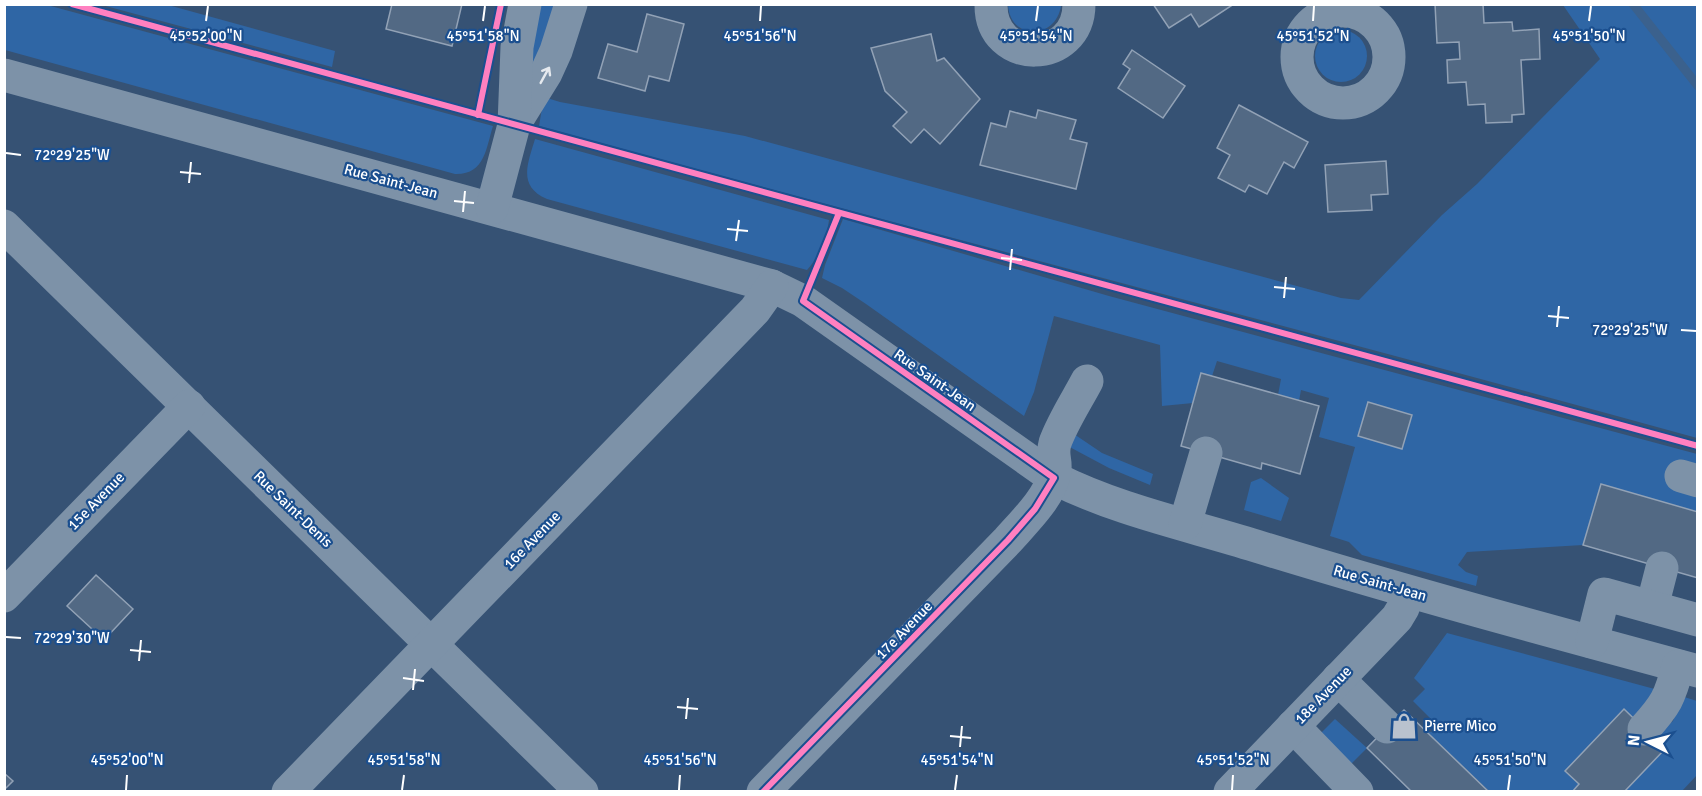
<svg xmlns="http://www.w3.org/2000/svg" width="1702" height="796" font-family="Signika,sans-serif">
	<rect width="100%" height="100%" fill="#365274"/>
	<g fill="#2f66a5" fill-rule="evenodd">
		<path d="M1008,4H1060L1061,6C1055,41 1009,40 1008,4Z"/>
		<path d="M4,5H47L493,126C486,148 485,175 455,174L5,50Z"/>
		<path d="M102,5H168L335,51L332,67Z"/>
		<path d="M537,5H560L534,72L528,50Z"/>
		<path d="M1563,5H1697V438C1312,332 925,232 539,126L542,108L547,98L560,102L745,136L1341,298L1359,300L1442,215L1477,184L1600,59Z"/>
		<circle cx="1341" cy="56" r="26"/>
		<path d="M535,139L829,220C827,237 818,258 807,270L547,199C517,186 528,163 535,139Z"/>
		<path d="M843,219L1109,296L1697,454V512L1601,484L1583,545L1467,552L1458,565L1466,572L1478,576L1476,586L1362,555L1349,542L1330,536L1355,447L1319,437L1329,398L1301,390L1299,401L1278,395L1281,379L1217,361L1212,376L1193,403L1162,406L1160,345L1054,316L1034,392L1024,416L866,304L842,288L822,278L825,265ZM1412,416L1402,449L1359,436Z"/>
		<path d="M1071,432L1102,453L1153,474L1150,485L1109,468L1064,444Z"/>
		<path d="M1261,478L1289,498L1281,521L1244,510L1251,482Z"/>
		<path d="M1447,633L1662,691L1654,705L1565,771L1579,784L1572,792L1489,791L1427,732L1443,731L1413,701L1425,689L1414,678Z"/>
		<path d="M1681,696L1697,701V775L1682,791L1624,792L1665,749L1652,737L1673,721Z"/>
		<path d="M1335,719L1367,748L1346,769L1315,739Z"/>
	</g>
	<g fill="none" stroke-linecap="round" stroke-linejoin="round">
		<path stroke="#3b618d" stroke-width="9" d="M1633,4L1698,86"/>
	</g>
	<g fill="#526984" stroke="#92a2b6" stroke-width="1.5">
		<path d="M392,4H462L452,46L386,29Z"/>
		<path d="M1153,4H1234L1199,27L1191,14L1169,28Z"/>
		<path d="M1435,4H1483L1484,23L1512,22L1513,31L1539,29L1540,59L1521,60L1524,114L1512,115V122L1486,123L1485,104L1468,105L1466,82L1448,83L1447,60L1460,59L1459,42L1437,43Z"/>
		<path d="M647,14L684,24L669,81L649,76L645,91L598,78L608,44L637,52Z"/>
		<path d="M931,34L937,61L944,58L980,99L940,144L924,129L911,143L893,126L907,112L885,91L871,48Z"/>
		<path d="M1132,50L1185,86L1163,118L1118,88L1130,69L1123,64Z"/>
		<path d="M1239,105L1308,142L1294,168L1284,162L1267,194L1249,185L1245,192L1218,178L1230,155L1217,148Z"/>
		<path d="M1038,110L1076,120L1070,139L1087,143L1076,189L980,165L991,123L1006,127L1010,111L1036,118Z"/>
		<path d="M1386,161L1388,194L1371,195L1372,210L1328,212L1325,165Z"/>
		<path d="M1201,373L1319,406L1300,474L1262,463L1261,469L1181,446Z"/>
		<path d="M1368,402L1412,415L1402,449L1358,436Z"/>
		<path d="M1601,484L1698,512V578L1583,545Z"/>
		<path d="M96,575L133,609L104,640L67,606Z"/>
		<path d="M1624,709L1665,749L1624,792H1572L1579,784L1565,771Z"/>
		<path d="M1404,710L1489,792H1412L1367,748Z"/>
		<path d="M4,773L13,781L4,790Z"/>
	</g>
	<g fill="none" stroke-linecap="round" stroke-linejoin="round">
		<g stroke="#7d92a8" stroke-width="33">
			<path d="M991,4C990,66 1079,65 1079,4"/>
			<circle cx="1343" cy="57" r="46"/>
			<path d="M4,75L772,286L803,301L1054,478C1117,510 1189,525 1256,546C1402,591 1550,631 1698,671"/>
			<path d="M515,123L546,73L556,51L571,4"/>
			<path d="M492,208L514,125L517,47L525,4"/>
			<path d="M4,226L582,792"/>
			<path d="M1681,476L1698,481"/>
			<path d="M1185,524L1206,453"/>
			<path d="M4,596L189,406"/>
			<path d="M1652,607L1662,568"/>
			<path d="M1592,642L1604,594L1698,620"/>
			<path d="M1338,679L1387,727"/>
			<path d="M1293,726L1357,792"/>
			<path d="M1644,729C1666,705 1670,697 1678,666"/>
			<path d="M288,792L755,310L772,286"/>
			<path d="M763,792L1008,540C1023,523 1049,498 1054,475C1058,462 1051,457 1055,443C1062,423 1077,400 1087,381"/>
			<path d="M1230,792L1397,618L1403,608L1408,592"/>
		</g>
		<g stroke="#1b4f8f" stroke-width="10">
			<g id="cycleway">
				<path d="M72,4L1698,446"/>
				<path d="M478,115L501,4"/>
				<path d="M763,792L1008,540L1035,509L1054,478L803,301L839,213"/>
			</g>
		</g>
		<use href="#cycleway" stroke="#ff80c0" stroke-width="6"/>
	</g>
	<defs><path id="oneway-shaft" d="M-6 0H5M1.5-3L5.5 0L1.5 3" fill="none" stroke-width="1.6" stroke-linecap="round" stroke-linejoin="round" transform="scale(1.5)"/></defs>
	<use stroke="#e5e9ee" href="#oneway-shaft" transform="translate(545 75) rotate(-61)"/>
	<path fill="none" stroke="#fff" stroke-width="2" d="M206,21L208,6M483,21L485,6M760,21L761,6M1036,21L1038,6M1313,21L1314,6M1589,21L1591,6M6,153L21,155M180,172L201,174M189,183L191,162M454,201L474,203M463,212L465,191M727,229L748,231M736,241L739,220M1001,258L1022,260M1010,270L1012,249M1274,287L1295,289M1284,298L1286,277M1548,316L1569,318M1557,327L1559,306M1681,330L1696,331M6,637L21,638M130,650L151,652M139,661L141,640M403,678L424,681M413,690L415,669M677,707L698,709M686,719L688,698M950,736L971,738M960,747L962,726M126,790L127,775M402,790L404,775M679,790L680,775M955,790L957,775M1232,790L1233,775M1508,790L1510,775"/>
	<defs>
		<g id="shop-bare" transform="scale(2.07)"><path d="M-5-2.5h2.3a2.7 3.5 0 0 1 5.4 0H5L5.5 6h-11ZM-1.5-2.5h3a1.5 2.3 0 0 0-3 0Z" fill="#b9c2ce" stroke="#1b4f8f" stroke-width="2.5" paint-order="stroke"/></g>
	</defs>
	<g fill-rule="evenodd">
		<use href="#shop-bare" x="1404" y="726"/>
	</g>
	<g text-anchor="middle" stroke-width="4.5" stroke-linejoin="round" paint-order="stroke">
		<g font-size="15" fill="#fff" stroke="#1b4f8f">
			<text transform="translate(391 181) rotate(15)" y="5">Rue Saint-Jean</text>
			<text transform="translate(935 380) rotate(35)" y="5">Rue Saint-Jean</text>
			<text transform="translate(96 501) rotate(-46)" y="5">15e Avenue</text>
			<text transform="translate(293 509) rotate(44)" y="5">Rue Saint-Denis</text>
			<text transform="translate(532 540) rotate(-46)" y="5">16e Avenue</text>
			<text transform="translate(1380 583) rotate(16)" y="5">Rue Saint-Jean</text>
			<text transform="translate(904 630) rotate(-46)" y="5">17e Avenue</text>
			<text transform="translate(1323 695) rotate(-46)" y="5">18e Avenue</text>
		</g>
		<g font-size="15" fill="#fff" stroke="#1b4f8f" text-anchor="start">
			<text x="1424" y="731">Pierre Mico</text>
		</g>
	</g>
	<g font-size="15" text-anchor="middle" fill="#fff" stroke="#1b4f8f" stroke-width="4.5" stroke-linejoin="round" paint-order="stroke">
		<text x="206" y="41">45°52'00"N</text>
		<text x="483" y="41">45°51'58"N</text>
		<text x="760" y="41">45°51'56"N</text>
		<text x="1036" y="41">45°51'54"N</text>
		<text x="1313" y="41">45°51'52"N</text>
		<text x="1589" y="41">45°51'50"N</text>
		<text x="72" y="160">72°29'25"W</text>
		<text x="1630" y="335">72°29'25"W</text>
		<text x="72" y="643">72°29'30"W</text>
		<text x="127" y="765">45°52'00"N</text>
		<text x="404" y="765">45°51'58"N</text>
		<text x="680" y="765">45°51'56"N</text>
		<text x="957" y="765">45°51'54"N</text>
		<text x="1233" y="765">45°51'52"N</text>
		<text x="1510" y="765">45°51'50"N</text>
	</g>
	<rect width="1702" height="796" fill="none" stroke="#ffffff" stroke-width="12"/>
	<g transform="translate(1648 742) rotate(276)" stroke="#1b4f8f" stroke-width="4.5" paint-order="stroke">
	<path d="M0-4.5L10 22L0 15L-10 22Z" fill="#ffffff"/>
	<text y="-9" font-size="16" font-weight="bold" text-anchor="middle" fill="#ffffff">N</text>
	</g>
</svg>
